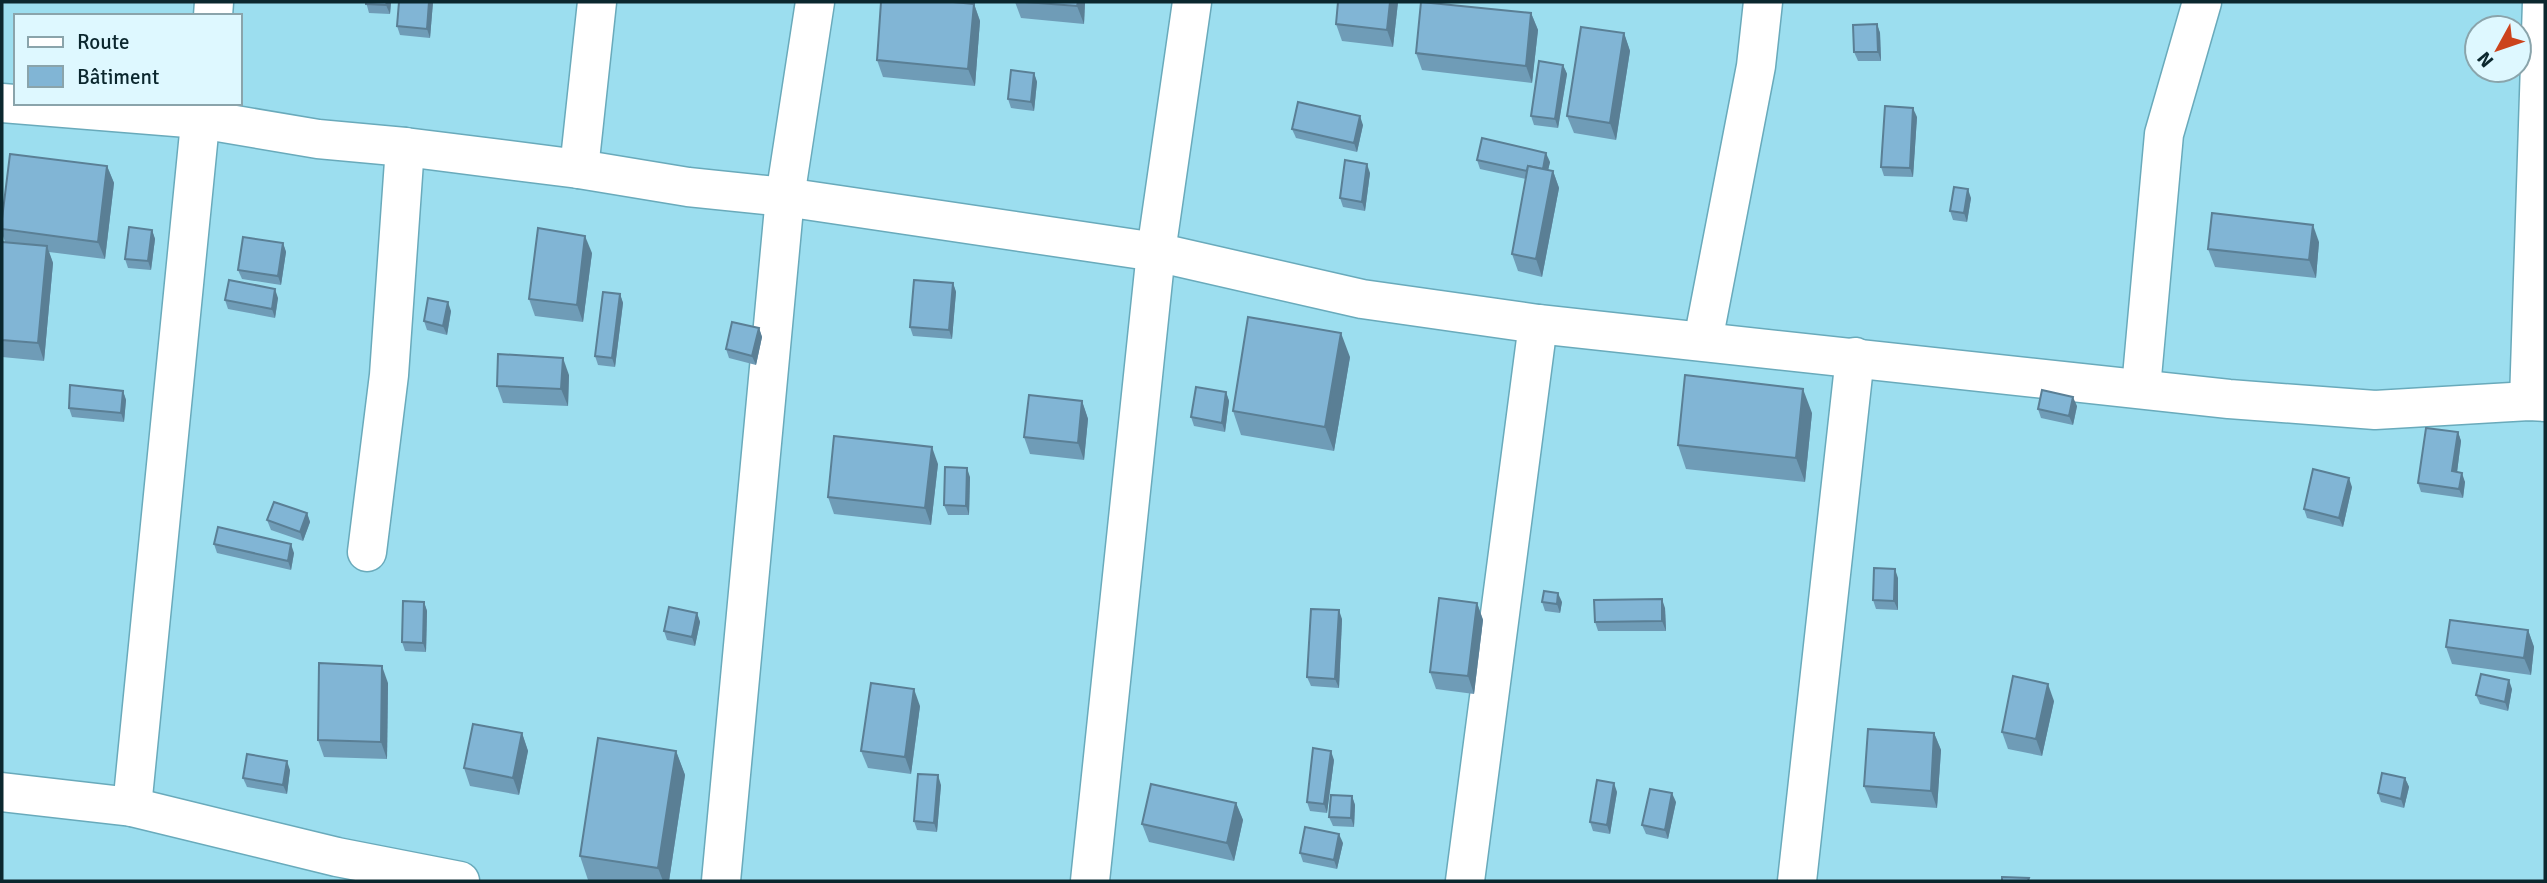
<svg xmlns="http://www.w3.org/2000/svg" width="2547" height="883" font-family="Signika,sans-serif">
	<rect width="100%" height="100%" fill="#9cdeef"/>
	<g fill="none" stroke-linecap="round" stroke-linejoin="round">
		<g stroke="#69aabb" stroke-width="41">
			<g id="minor">
				<path d="M213,16L214,2"/>
				<path d="M2,103L200,119L318,139L405,147L579,169L688,187L785,197L1156,252L1362,299L1538,324L2229,399L2375,410L2529,401L2545,402"/>
				<path d="M579,169L597,2"/>
				<path d="M1703,341L1756,66L1763,2"/>
				<path d="M2141,388L2164,134L2202,2"/>
				<path d="M2529,401L2542,2"/>
				<path d="M367,552L389,375L405,147"/>
				<path d="M2,792L132,807L337,857L460,881"/>
				<path d="M132,807L202,103"/>
				<path d="M721,881L785,197L815,2"/>
				<path d="M1090,881L1156,252L1192,2"/>
				<path d="M1465,881L1538,324"/>
				<path d="M1797,881L1855,357"/>
			</g>
		</g>
		<use href="#minor" stroke="#fff" stroke-width="38"/>
	</g>
	<g fill="#6f9cb7">
		<path d="M366,2H391L390,14L369,13Z"/>
		<path d="M399,2H433L430,38L400,35L397,26Z"/>
		<path d="M1015,2H1085L1084,24L1021,18Z"/>
		<path d="M1398,2L1393,47L1342,41L1336,24Z"/>
		<path d="M974,4L980,21L975,86L883,77L877,60Z"/>
		<path d="M1531,13L1538,30L1532,83L1422,70L1416,53Z"/>
		<path d="M1877,24L1880,33L1881,61H1858L1854,52Z"/>
		<path d="M1624,33L1630,51L1616,140L1574,133L1567,116Z"/>
		<path d="M1563,65L1567,74L1558,128L1534,125L1531,116Z"/>
		<path d="M1034,73L1037,82L1034,111L1011,108L1008,99Z"/>
		<path d="M1917,117L1913,177L1884,176L1881,167Z"/>
		<path d="M1363,125L1357,152L1296,138L1292,129Z"/>
		<path d="M1477,160L1550,162L1548,170L1553,171L1559,188L1542,277L1518,271L1512,254L1526,179L1480,169Z"/>
		<path d="M107,166L114,183L105,259L49,252L53,263L44,361L2,357V242H5L2,233V219Z"/>
		<path d="M1370,173L1365,211L1343,207L1340,198Z"/>
		<path d="M1971,198L1967,222L1953,220L1950,211Z"/>
		<path d="M152,230L155,239L151,270L128,268L125,259Z"/>
		<path d="M2319,242L2316,278L2215,267L2208,249Z"/>
		<path d="M283,243L286,252L281,285L242,279L238,270Z"/>
		<path d="M592,253L583,322L535,316L529,299Z"/>
		<path d="M953,283L956,292L952,339L913,336L910,327Z"/>
		<path d="M620,294L623,303L615,367L598,365L595,356Z"/>
		<path d="M278,298L275,318L228,309L225,300Z"/>
		<path d="M451,311L447,335L427,330L424,321Z"/>
		<path d="M759,328L762,337L756,365L729,358L726,349Z"/>
		<path d="M1350,357L1334,451L1241,435L1233,411Z"/>
		<path d="M569,375L568,406L503,403L497,386Z"/>
		<path d="M123,391L126,400L124,422L72,417L69,408Z"/>
		<path d="M1226,392L1229,401L1225,432L1194,426L1191,417Z"/>
		<path d="M1082,401L1088,419L1084,460L1030,454L1024,437Z"/>
		<path d="M2077,406L2073,425L2041,418L2038,409Z"/>
		<path d="M1812,413L1805,482L1686,469L1678,445Z"/>
		<path d="M2458,432L2461,441L2457,472L2465,482L2463,498L2421,492L2418,483Z"/>
		<path d="M938,464L931,525L834,514L828,497Z"/>
		<path d="M970,477L969,515H948L944,505Z"/>
		<path d="M2352,487L2343,527L2307,518L2304,509Z"/>
		<path d="M307,513L310,522L303,541L271,530L267,520Z"/>
		<path d="M214,544L294,553L291,570L217,553Z"/>
		<path d="M1898,578V610L1876,609L1873,600Z"/>
		<path d="M424,602L427,611L426,652L405,651L402,642Z"/>
		<path d="M1542,602H1562L1560,613L1545,611Z"/>
		<path d="M1477,603L1483,620L1474,694L1436,689L1430,672Z"/>
		<path d="M1665,608L1666,631H1598L1595,622Z"/>
		<path d="M697,613L700,622L695,646L667,640L664,631Z"/>
		<path d="M1342,619L1339,688L1311,686L1307,677Z"/>
		<path d="M2528,630L2534,647L2531,675L2452,664L2446,647Z"/>
		<path d="M388,683L387,759L324,757L318,740Z"/>
		<path d="M2512,689L2508,711L2480,704L2476,695Z"/>
		<path d="M2054,701L2042,756L2008,749L2002,732Z"/>
		<path d="M920,706L911,774L868,768L861,751Z"/>
		<path d="M522,733L528,751L519,795L470,786L464,768Z"/>
		<path d="M1934,733L1941,750L1937,808L1871,803L1864,786Z"/>
		<path d="M676,751L685,775L669,881H597L588,880L580,856Z"/>
		<path d="M1334,760L1327,813L1310,811L1307,802Z"/>
		<path d="M290,770L287,794L247,787L243,778Z"/>
		<path d="M2405,778L2409,787L2404,808L2381,802L2378,793Z"/>
		<path d="M941,785L937,832L917,830L914,821Z"/>
		<path d="M1617,792L1610,834L1593,831L1590,822Z"/>
		<path d="M1352,796L1355,805L1354,827L1333,826L1329,817Z"/>
		<path d="M1676,802L1668,839L1646,834L1642,825Z"/>
		<path d="M1236,803L1243,820L1234,861L1149,842L1142,824Z"/>
		<path d="M1343,843L1337,869L1303,862L1300,853Z"/>
	</g>
	<g fill="#5a7f95">
		<path d="M387,2H391L390,14L386,5Z"/>
		<path d="M429,2H433L430,38L427,29Z"/>
		<path d="M1078,2H1085L1084,24L1077,6Z"/>
		<path d="M1390,2H1398L1393,47L1387,30Z"/>
		<path d="M974,4L980,21L975,86L968,69Z"/>
		<path d="M1531,13L1538,30L1532,83L1526,66Z"/>
		<path d="M1877,24L1880,33L1881,61L1878,52Z"/>
		<path d="M1624,33L1630,51L1616,140L1610,123Z"/>
		<path d="M1563,65L1567,74L1558,128L1555,119Z"/>
		<path d="M1034,73L1037,82L1034,111L1031,102Z"/>
		<path d="M1913,108L1917,117L1913,177L1910,168Z"/>
		<path d="M1360,116L1363,125L1357,152L1354,143Z"/>
		<path d="M1546,153L1550,162L1545,184L1542,175Z"/>
		<path d="M1367,164L1370,173L1365,211L1362,202Z"/>
		<path d="M107,166L114,183L105,259L98,242Z"/>
		<path d="M1553,171L1559,188L1542,277L1536,259Z"/>
		<path d="M1968,189L1971,198L1967,222L1964,213Z"/>
		<path d="M2313,225L2319,242L2316,278L2309,260Z"/>
		<path d="M152,230L155,239L151,270L148,261Z"/>
		<path d="M585,236L592,253L583,322L577,305Z"/>
		<path d="M283,243L286,252L281,285L278,276Z"/>
		<path d="M47,246L53,263L44,361L38,343Z"/>
		<path d="M953,283L956,292L952,339L949,330Z"/>
		<path d="M275,289L278,298L275,318L272,309Z"/>
		<path d="M620,294L623,303L615,367L612,358Z"/>
		<path d="M448,302L451,311L447,335L443,326Z"/>
		<path d="M759,328L762,337L756,365L752,356Z"/>
		<path d="M1341,333L1350,357L1334,451L1325,427Z"/>
		<path d="M563,358L569,375L568,406L561,389Z"/>
		<path d="M1803,389L1812,413L1805,482L1796,458Z"/>
		<path d="M123,391L126,400L124,422L121,413Z"/>
		<path d="M1226,392L1229,401L1225,432L1222,423Z"/>
		<path d="M2073,397L2077,406L2073,425L2069,416Z"/>
		<path d="M1082,401L1088,419L1084,460L1078,443Z"/>
		<path d="M2458,432L2461,441L2456,480L2452,471Z"/>
		<path d="M932,447L938,464L931,525L925,508Z"/>
		<path d="M967,468L970,477L969,515L966,506Z"/>
		<path d="M2462,473L2465,482L2463,498L2459,489Z"/>
		<path d="M2349,478L2352,487L2343,527L2339,518Z"/>
		<path d="M307,513L310,522L303,541L300,532Z"/>
		<path d="M291,544L294,553L291,570L288,561Z"/>
		<path d="M1895,569L1898,578V610L1894,601Z"/>
		<path d="M1558,593L1562,602L1560,613L1557,604Z"/>
		<path d="M1662,599L1665,608L1666,631L1662,621Z"/>
		<path d="M424,602L427,611L426,652L423,643Z"/>
		<path d="M1477,603L1483,620L1474,694L1468,676Z"/>
		<path d="M1339,610L1342,619L1339,688L1335,679Z"/>
		<path d="M697,613L700,622L695,646L692,637Z"/>
		<path d="M2528,630L2534,647L2531,675L2524,658Z"/>
		<path d="M382,666L388,683L387,759L381,742Z"/>
		<path d="M2509,680L2512,689L2508,711L2505,702Z"/>
		<path d="M2048,684L2054,701L2042,756L2036,739Z"/>
		<path d="M914,689L920,706L911,774L905,757Z"/>
		<path d="M522,733L528,751L519,795L513,778Z"/>
		<path d="M1934,733L1941,750L1937,808L1931,791Z"/>
		<path d="M676,751L685,775L669,881H663L658,868Z"/>
		<path d="M1331,751L1334,760L1327,813L1324,804Z"/>
		<path d="M287,761L290,770L287,794L283,785Z"/>
		<path d="M938,775L941,785L937,832L934,823Z"/>
		<path d="M2405,778L2409,787L2404,808L2401,799Z"/>
		<path d="M1614,783L1617,792L1610,834L1607,825Z"/>
		<path d="M1672,793L1676,802L1668,839L1665,830Z"/>
		<path d="M1352,796L1355,805L1354,827L1351,818Z"/>
		<path d="M1236,803L1243,820L1234,861L1227,843Z"/>
		<path d="M1339,834L1343,843L1337,869L1334,860Z"/>
	</g>
	<g fill="#81b5d5" stroke="#5a7f95" stroke-width="2">
		<path d="M366,2H387L386,5L366,4Z"/>
		<path d="M399,2H429L427,29L397,26Z"/>
		<path d="M881,2H953L974,4L968,69L877,60Z"/>
		<path d="M1025,2H1078L1077,6Z"/>
		<path d="M1338,2H1390L1387,30L1336,24Z"/>
		<path d="M1421,2L1531,13L1526,66L1416,53Z"/>
		<path d="M1877,24L1878,52H1854L1853,25Z"/>
		<path d="M1581,27L1624,33L1610,123L1567,116Z"/>
		<path d="M1539,61L1563,65L1555,119L1531,116Z"/>
		<path d="M1011,70L1034,73L1031,102L1008,99Z"/>
		<path d="M1298,102L1360,116L1354,143L1292,129Z"/>
		<path d="M1885,106L1913,108L1910,168L1881,167Z"/>
		<path d="M1482,138L1546,153L1543,169L1528,166L1527,171L1477,160Z"/>
		<path d="M10,154L107,166L98,242L2,229V219Z"/>
		<path d="M1345,160L1367,164L1362,202L1340,198Z"/>
		<path d="M1528,166L1553,171L1536,259L1512,254Z"/>
		<path d="M1954,187L1968,189L1964,213L1950,211Z"/>
		<path d="M2212,213L2313,225L2309,260L2208,249Z"/>
		<path d="M129,227L152,230L148,261L125,259Z"/>
		<path d="M538,228L585,236L577,305L529,299Z"/>
		<path d="M243,237L283,243L278,276L238,270Z"/>
		<path d="M2,242L47,246L38,343L2,340Z"/>
		<path d="M229,280L275,289L272,309L225,300Z"/>
		<path d="M914,280L953,283L949,330L910,327Z"/>
		<path d="M603,292L620,294L612,358L595,356Z"/>
		<path d="M428,298L448,302L443,326L424,321Z"/>
		<path d="M1248,317L1341,333L1325,427L1233,411Z"/>
		<path d="M732,322L759,328L752,356L726,349Z"/>
		<path d="M498,354L563,358L561,389L497,386Z"/>
		<path d="M1685,375L1803,389L1796,458L1678,445Z"/>
		<path d="M70,385L123,391L121,413L69,408Z"/>
		<path d="M1196,387L1226,392L1222,423L1191,417Z"/>
		<path d="M2042,390L2073,397L2069,416L2038,409Z"/>
		<path d="M1029,395L1082,401L1078,443L1024,437Z"/>
		<path d="M2426,428L2458,432L2452,471L2462,473L2459,489L2418,483Z"/>
		<path d="M834,436L932,447L925,508L828,497Z"/>
		<path d="M945,467L967,468L966,506L944,505Z"/>
		<path d="M2313,469L2349,478L2339,518L2304,509Z"/>
		<path d="M274,502L307,513L300,532L267,520Z"/>
		<path d="M218,527L291,544L288,561L214,544Z"/>
		<path d="M1874,568L1895,569L1894,601L1873,600Z"/>
		<path d="M1544,591L1558,593L1557,604L1542,602Z"/>
		<path d="M1439,598L1477,603L1468,676L1430,672Z"/>
		<path d="M1662,599V621L1595,622L1594,600Z"/>
		<path d="M403,601L424,602L423,643L402,642Z"/>
		<path d="M669,607L697,613L692,637L664,631Z"/>
		<path d="M1311,609L1339,610L1335,679L1307,677Z"/>
		<path d="M2450,620L2528,630L2524,658L2446,647Z"/>
		<path d="M319,663L382,666L381,742L318,740Z"/>
		<path d="M2481,674L2509,680L2505,702L2476,695Z"/>
		<path d="M2013,676L2048,684L2036,739L2002,732Z"/>
		<path d="M871,683L914,689L905,757L861,751Z"/>
		<path d="M473,724L522,733L513,778L464,768Z"/>
		<path d="M1868,729L1934,733L1931,791L1864,786Z"/>
		<path d="M598,738L676,751L658,868L580,856Z"/>
		<path d="M1313,748L1331,751L1324,804L1307,802Z"/>
		<path d="M247,754L287,761L283,785L243,778Z"/>
		<path d="M2382,773L2405,778L2401,799L2378,793Z"/>
		<path d="M918,774L938,775L934,823L914,821Z"/>
		<path d="M1597,780L1614,783L1607,825L1590,822Z"/>
		<path d="M1151,784L1236,803L1227,843L1142,824Z"/>
		<path d="M1650,789L1672,793L1665,830L1642,825Z"/>
		<path d="M1331,795L1352,796L1351,818L1329,817Z"/>
		<path d="M1305,827L1339,834L1334,860L1300,853Z"/>
		<path d="M2002,877L2029,878L2028,881H2002Z"/>
	</g>
	<rect width="2547" height="883" fill="none" stroke="#0b272e" stroke-width="7"/>
	<rect x="14" y="14" width="228" height="91" fill="#def8ff" stroke="#8aa4ab" stroke-width="2"/>
	<rect x="28" y="37" width="35" height="10" fill="#ffffff" stroke="#8aa4ab" stroke-width="2"/>
	<text x="77" y="49" font-size="21" fill="#0b272e">Route</text>
	<rect x="28" y="66" width="35" height="21" fill="#81b5d5" stroke="#8aa4ab" stroke-width="2"/>
	<text x="77" y="84" font-size="21" fill="#0b272e">Bâtiment</text>
	<g transform="translate(2498 49) rotate(230)"><circle r="33" fill="#def8ff" stroke="#8aa4ab" stroke-width="2"/>
	<path d="M0-5L12 26L0 18L-12 26Z" fill="#cc431c"/>
	<text y="-10" font-size="19" font-weight="bold" text-anchor="middle" fill="#0b272e">N</text>
	</g>
</svg>
